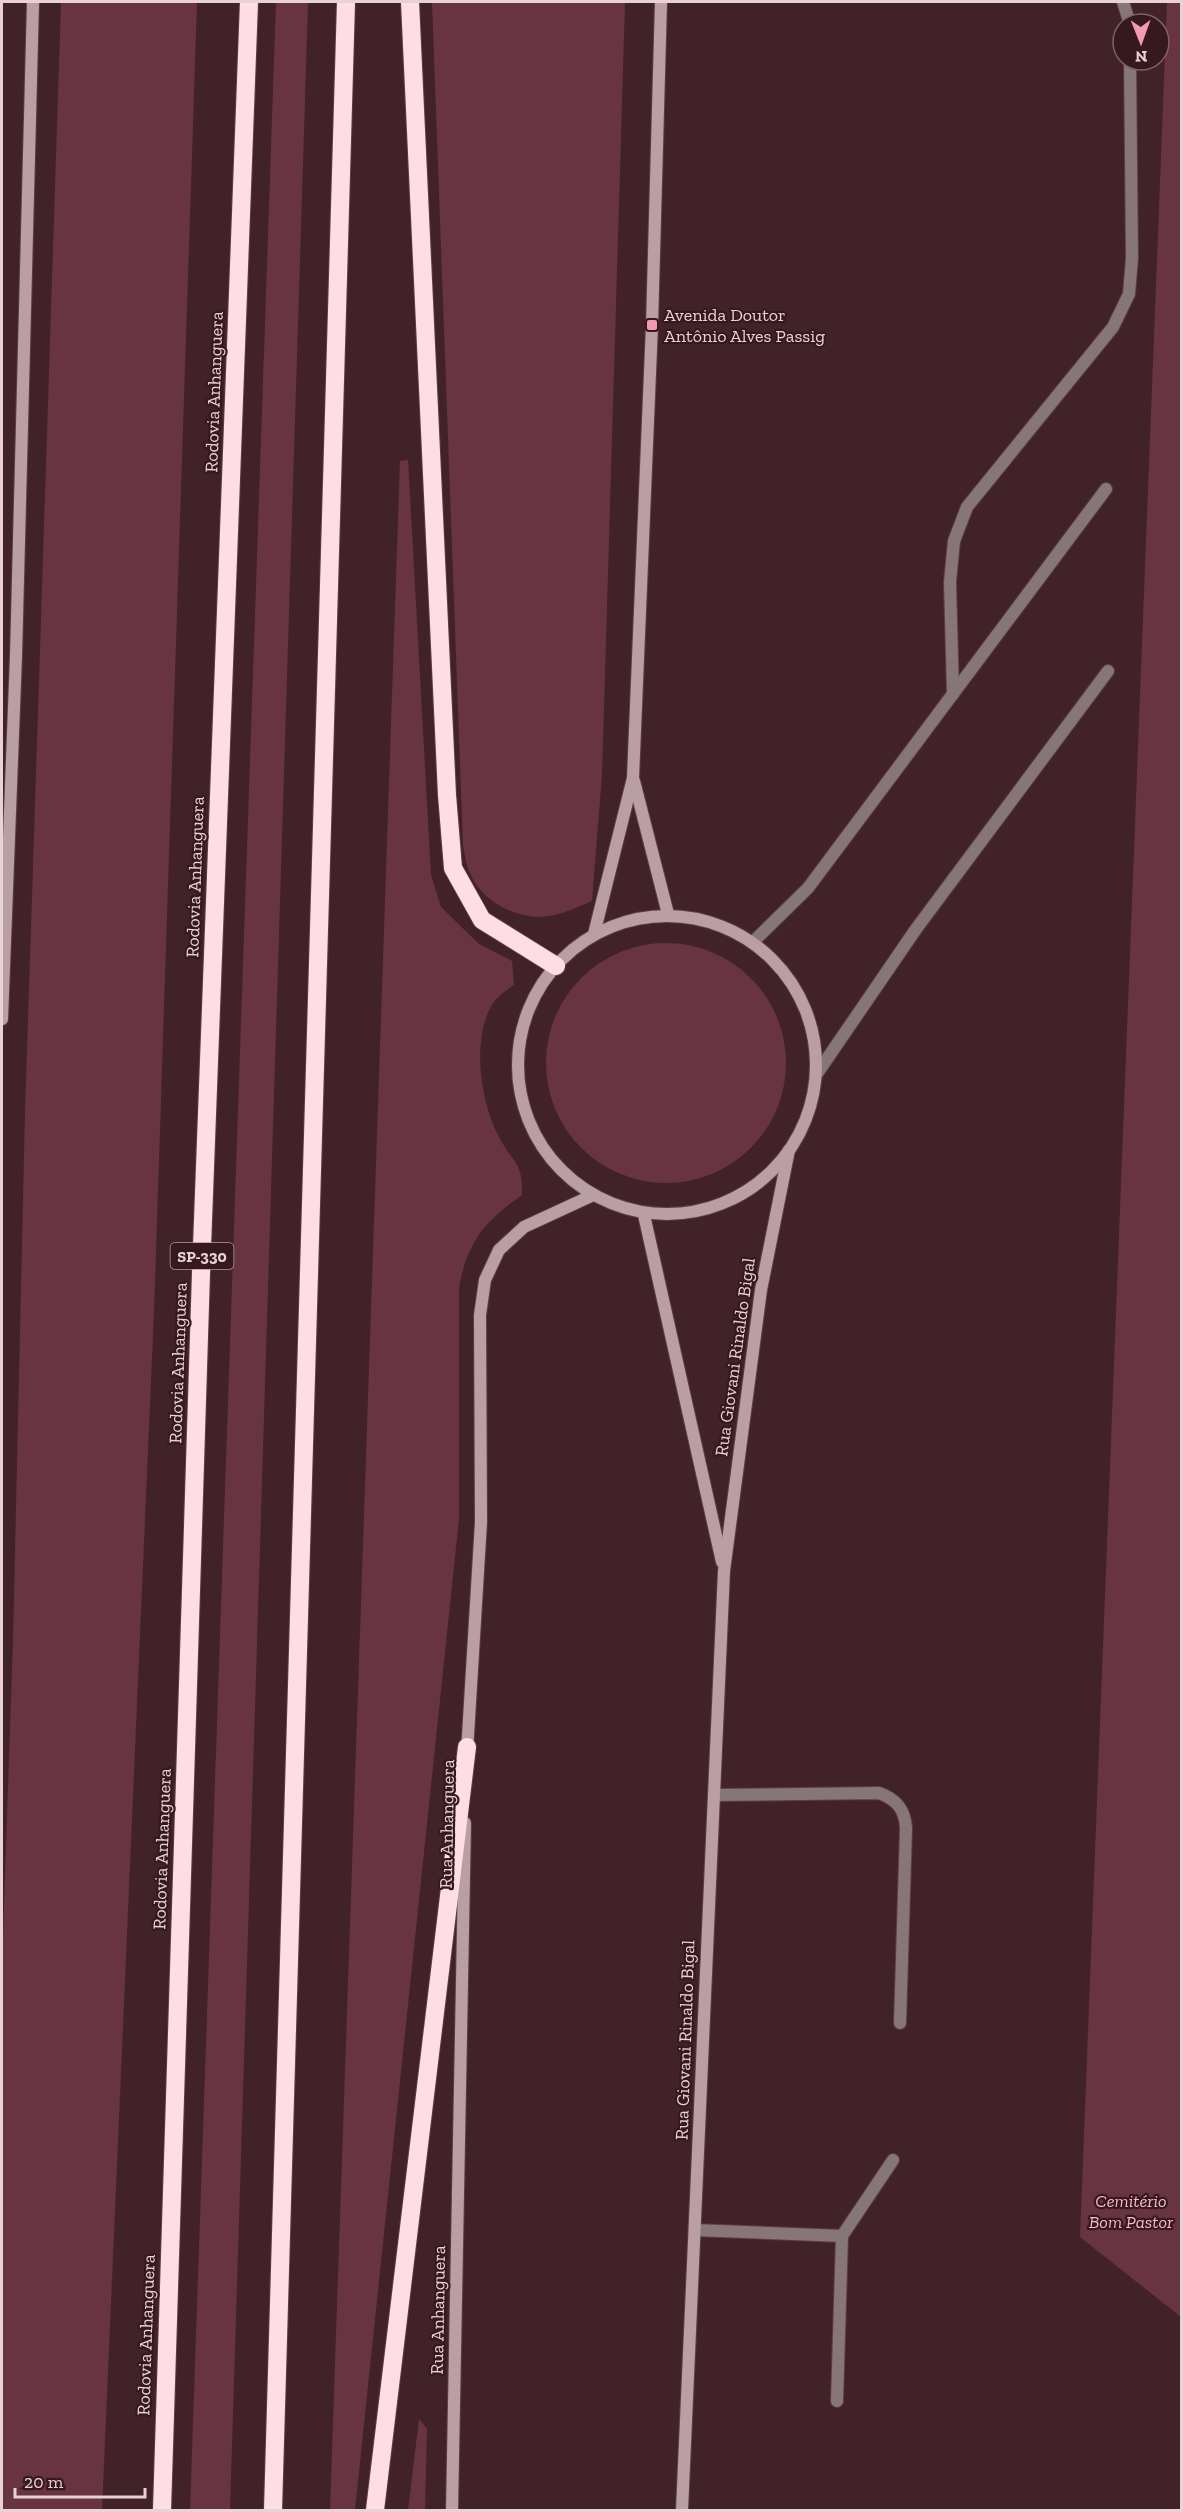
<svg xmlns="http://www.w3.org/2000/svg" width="1183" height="2512" font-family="'Zilla Slab',serif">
	<rect width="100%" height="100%" fill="#41222b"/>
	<g fill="#683444">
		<path d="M61,2H197L154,1312L102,2510H2V1964L13,1640L25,1112Z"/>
		<path d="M276,2H308L230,2510H190Z"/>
		<path d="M432,2H625L602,775L592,901C575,908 557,917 538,917C511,916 480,899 470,873C466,865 465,855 463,846Z"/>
		<path d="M1167,2H1182L1181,2317L1080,2237Z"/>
		<path d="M408,460L431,875L441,907L479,944L512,961L514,985C507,990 498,996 493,1003C471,1039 480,1101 499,1137C513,1164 523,1161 522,1195C485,1221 467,1242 459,1288V1519L355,2510H330L400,461Z"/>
		<circle cx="666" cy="1063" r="120"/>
		<path d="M419,2419L427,2429L425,2510H408Z"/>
	</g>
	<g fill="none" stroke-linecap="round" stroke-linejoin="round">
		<g stroke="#5c3e47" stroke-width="14">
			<g id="lane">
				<path d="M1123,2L1130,24"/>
				<path d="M953,694L950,582L954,541L967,507L1113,327L1129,294L1132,258L1130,60"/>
				<path d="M714,1795L879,1793C896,1799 905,1809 906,1828L900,2023"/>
				<path d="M695,2230L842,2236L893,2160"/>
				<path d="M837,2401L842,2236"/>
			</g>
		</g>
		<g stroke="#5c3e47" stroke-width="14">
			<g id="street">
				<path d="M754,941L808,888L1106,489"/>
				<path d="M816,1075L916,929L1108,671"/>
			</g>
		</g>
		<g stroke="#5c3e47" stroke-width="14">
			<g id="secondary">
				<path d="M634,781L668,914"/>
				<circle cx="667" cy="1065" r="149"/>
				<path d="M594,934L633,778L652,325L661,2"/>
				<path d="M2,1019L16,656L33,2"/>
				<path d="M644,1215L722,1562"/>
				<path d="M467,1752L481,1522L480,1315L485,1280L499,1250L524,1227L591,1196"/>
				<path d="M452,2510L465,1823"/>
				<path d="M682,2510L724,1571L761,1290L789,1150"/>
			</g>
		</g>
		<g stroke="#5c3e47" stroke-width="20">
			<g id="highway">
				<path d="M410,2L447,795L453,868L482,920L556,966"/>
				<path d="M162,2510L201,1273L249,2"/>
				<path d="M273,2510L346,2"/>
				<path d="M375,2510L467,1747"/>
			</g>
		</g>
		<use href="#lane" stroke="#867579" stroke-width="12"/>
		<use href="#street" stroke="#867579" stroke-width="12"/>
		<use href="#secondary" stroke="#b99ea5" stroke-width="12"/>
		<use href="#highway" stroke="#ffdde5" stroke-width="18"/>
	</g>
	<rect fill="#f19ab2" stroke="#361821" stroke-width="2" x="646" y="319" width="12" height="12" rx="3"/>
	<g text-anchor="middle" stroke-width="4.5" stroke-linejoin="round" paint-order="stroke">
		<rect fill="#361821" stroke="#b39aa0" stroke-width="1.5" x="170.5" y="1243" width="63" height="26" rx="4.5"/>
		<g font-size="16" font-weight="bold" fill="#e8d2d7">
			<text x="202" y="1262">SP-330</text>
		</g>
		<g font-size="18" fill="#e8d2d7" stroke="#361821" text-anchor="start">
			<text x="664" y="321">Avenida Doutor<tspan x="664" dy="21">Antônio Alves Passig</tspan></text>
		</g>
		<g font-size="18" fill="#e8d2d7" stroke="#361821">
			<text transform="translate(214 392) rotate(-88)" y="6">Rodovia Anhanguera</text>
			<text transform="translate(195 877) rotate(-88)" y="6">Rodovia Anhanguera</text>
			<text transform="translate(735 1357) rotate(-82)" y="6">Rua Giovani Rinaldo Bigal</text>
			<text transform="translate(178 1363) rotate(-88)" y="6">Rodovia Anhanguera</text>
			<text transform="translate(447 1824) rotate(-89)" y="6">Rua Anhanguera</text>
			<text transform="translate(162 1849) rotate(-88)" y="6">Rodovia Anhanguera</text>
			<text transform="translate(685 2040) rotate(-88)" y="6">Rua Giovani Rinaldo Bigal</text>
			<text transform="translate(438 2310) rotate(-89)" y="6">Rua Anhanguera</text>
			<text transform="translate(146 2335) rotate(-88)" y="6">Rodovia Anhanguera</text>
		</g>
		<g font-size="18" font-style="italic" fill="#fab8c9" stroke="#361821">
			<text x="1131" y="2207">Cemitério<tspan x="1131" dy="21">Bom Pastor</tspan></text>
		</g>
	</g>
	<rect width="1183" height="2512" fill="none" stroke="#e8d2d7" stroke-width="6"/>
	<g transform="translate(1141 42) rotate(179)"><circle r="28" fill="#361821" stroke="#7d626a" stroke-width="1.5"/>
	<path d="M0-4.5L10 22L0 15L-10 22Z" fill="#f19ab2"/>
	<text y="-9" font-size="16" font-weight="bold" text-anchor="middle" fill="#e8d2d7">N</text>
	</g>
	<path d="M15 2488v9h130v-9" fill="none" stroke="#e8d2d7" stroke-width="3"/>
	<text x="24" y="2488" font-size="18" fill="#e8d2d7" stroke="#361821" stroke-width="4.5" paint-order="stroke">20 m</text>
</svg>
